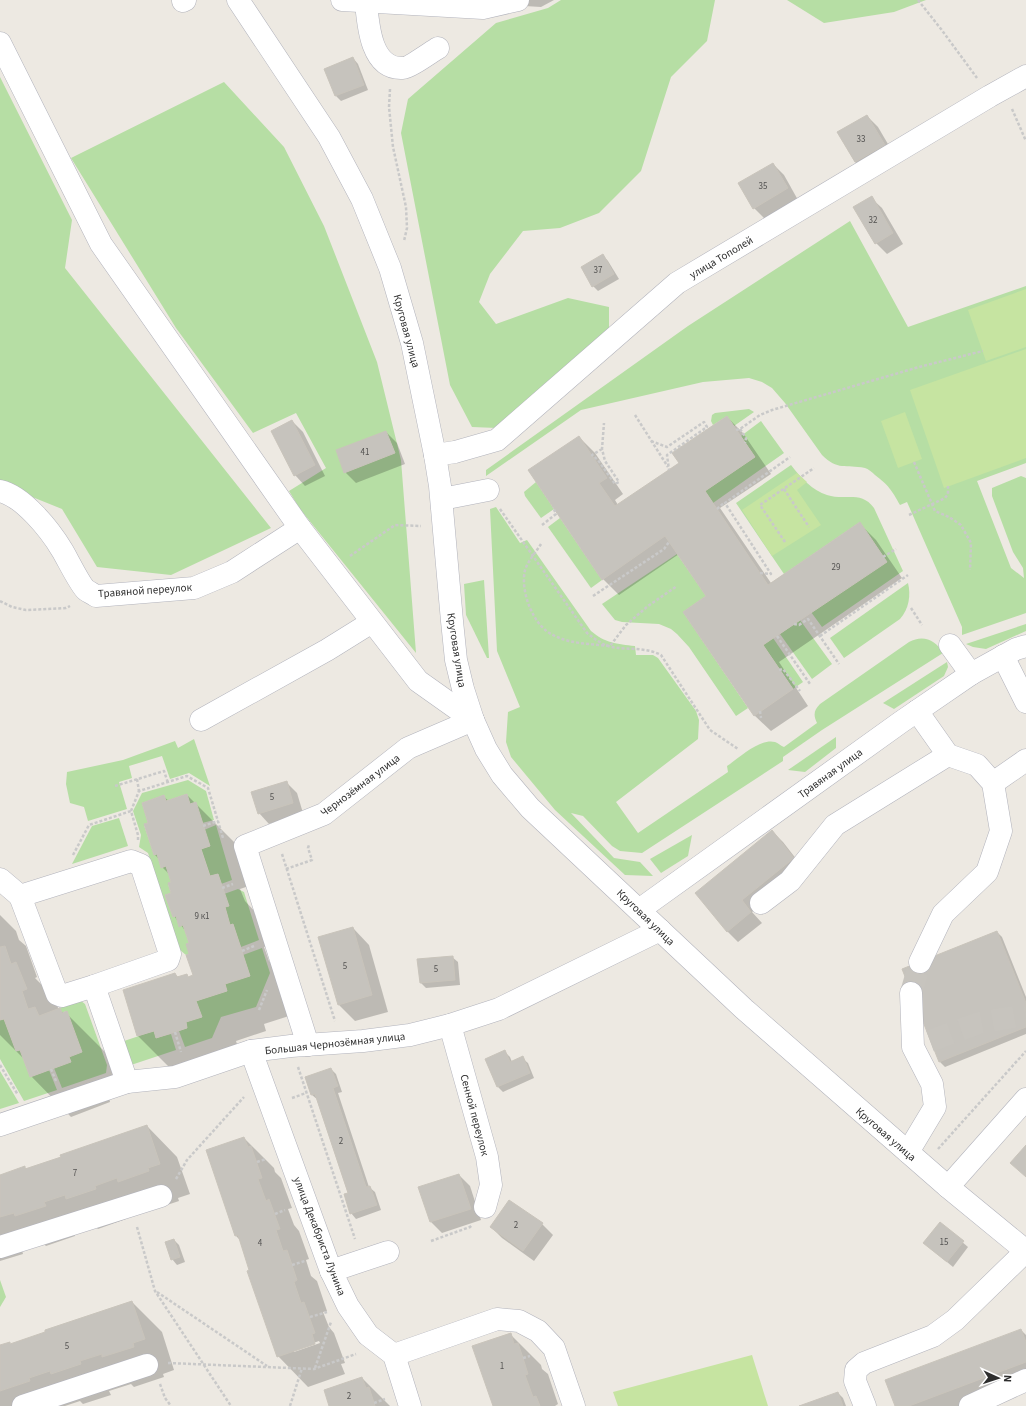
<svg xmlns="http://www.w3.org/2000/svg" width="1026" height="1406" font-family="'Source Sans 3',sans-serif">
	<rect width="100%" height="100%" fill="#ede9e2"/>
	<g fill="#b6dea4">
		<path d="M561,0H715L707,41L671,77L641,171L599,213L560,228L523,231L490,274L479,302L496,324L568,298L609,307V330L497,428L472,427L450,385L401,133L408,99L496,23L548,8Z"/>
		<path d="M787,0H926L894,12L824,23Z"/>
		<path d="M0,77L72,220L65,268L271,528L171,575L97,567L62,509L0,484Z"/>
		<path d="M224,82L284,147L324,226L377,362L401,460L416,653L300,509L289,491L326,468L296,413L253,433L176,328L71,158Z"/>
		<path d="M850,221L908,327L1026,286V463L977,481L1011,568L1024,578L1023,568L1013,552L992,496V488L1021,476L1026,478V613L962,635V627L907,502L900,505C891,489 889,486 875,475C872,472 868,469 865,468C845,464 838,471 822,455L785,403L772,388L762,382L749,378L703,382L581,410L486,476V470L688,326Z"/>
		<path d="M749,409L754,412L734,426L727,416L713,425L711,421L712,415L715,413Z"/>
		<path d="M761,421L784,453L713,503L705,491L755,457L741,436Z"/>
		<path d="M791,465C800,477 813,491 827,495C845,501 861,490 874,508L903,571L822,627L811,612L860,522L784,574L736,503Z"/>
		<path d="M536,482L554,509L541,518L525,496L524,492Z"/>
		<path d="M496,507L520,543L527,540L591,631C605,643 617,644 635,646L636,655H653L658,658L696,711L699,720L698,739L616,802L638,833L728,772L727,766C739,758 760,738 775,742C778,743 781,746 784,747L817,723C813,715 814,710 820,704L909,642C923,634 936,640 943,653L822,730L783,757V761L642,853L620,851L612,846L583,816L571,813L614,858L640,862L653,876L625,875L555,810L511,757L506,742L508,712L520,707L497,651L490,509Z"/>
		<path d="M560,518L602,580L591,588L548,527Z"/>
		<path d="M677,554L706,596L683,612L748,708L736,716L689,647L677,634L671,629L659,624L622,622L615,620L602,604Z"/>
		<path d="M484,580L489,658H487L466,615L464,584Z"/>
		<path d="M908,583C911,595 909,609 900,619L844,658L830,638Z"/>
		<path d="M800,620L832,664L812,679L780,634Z"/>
		<path d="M1026,624V631L986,649L973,647L966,644Z"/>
		<path d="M773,638L803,682L793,689L763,645Z"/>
		<path d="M947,662L948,667L944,676L894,709L883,703Z"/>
		<path d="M836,737V748L805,772L788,770Z"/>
		<path d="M194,739L210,786L189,773L170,779L162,756L129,766L132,778L119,782L127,809L88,821L84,807L70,803L66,784L67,772L123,760L175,741L178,748Z"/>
		<path d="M188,780L206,791L214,820L202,823L190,804L187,794L166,801L164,795L142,803L148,823L144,825L154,855L157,854L161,868L166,866L171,882L168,884L171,893L165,895L173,917L176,916L179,926L183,925L189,943V954L186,955L180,950L148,853L139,847L141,835L133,811L142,793Z"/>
		<path d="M119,818L128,846L72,864L92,826Z"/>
		<path d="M216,825L232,880L221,884L218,874L210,876L201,849L210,846L204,830Z"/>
		<path d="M692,835L688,856L661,873L650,859Z"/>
		<path d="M238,889L244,892L259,940L241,947L233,924L230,925L225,907L229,906L224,894Z"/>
		<path d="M262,948L270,973L256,1007L221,1017L212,1038L185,1047L179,1031L187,1028L186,1022L202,1017L196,1001L227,991L225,984L250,976L243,955Z"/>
		<path d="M81,1001L85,1004L107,1065L106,1073L62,1088L54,1068L71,1061L69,1057L66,1011L62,1013L60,1008Z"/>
		<path d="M4,1019L16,1051L20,1050L30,1077L49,1070L57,1090L24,1101L0,1059V1020Z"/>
		<path d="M154,1031L156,1038L171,1034L176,1050L128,1066L121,1042Z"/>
		<path d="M0,1071L19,1103L0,1109Z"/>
		<path d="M0,1280L6,1297L0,1307Z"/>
	</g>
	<g fill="#c6e4a1">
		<path d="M1026,289V347L986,361L968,310Z"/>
		<path d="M1026,349V458L944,488L910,390Z"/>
		<path d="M905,412L922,459L898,468L881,421Z"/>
		<path d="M797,473L807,482L797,490L821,525L772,556L742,510Z"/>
		<path d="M752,1355L768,1406H618L613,1392Z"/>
	</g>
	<g fill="#0003" fill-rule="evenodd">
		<path d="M420,0H554L541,7Z"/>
		<path d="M353,58L358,64L368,90L341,101L336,96L325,69Z"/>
		<path d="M867,116L878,127L895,156L866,173L855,162L838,132Z"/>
		<path d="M773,164L784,175L798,200L765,219L754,208Z"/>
		<path d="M871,198L882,208L903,244L887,254L876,243Z"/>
		<path d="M603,255L608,261L619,279L598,291L593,286Z"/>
		<path d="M727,417L743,433L771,474L720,508L771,583L860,524L876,540L902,578L779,662L808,706L771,731L754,715L707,597L679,554L619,595L603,579L579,437L595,453L623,494L615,500L618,505L680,463Z"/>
		<path d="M292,421L303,432L325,476L305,486L295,475Z"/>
		<path d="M386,432L397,443L405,464L356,483L345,472Z"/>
		<path d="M286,782L297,793L303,813L269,824L259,813Z"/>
		<path d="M187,795L236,844L249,886L240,889L245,901L258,915L268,946L264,947L269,961L273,965L289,1016L264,1024L266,1031L236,1041L241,1057L178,1076L138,1036L124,991L175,974L179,978H189L194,976L191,944L187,933L174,916L172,883L170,875L162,867L159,859L155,855L149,824L164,797L169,801Z"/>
		<path d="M772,831L783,842L804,869L752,912L762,923L738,942L727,931Z"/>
		<path d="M0,915L16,931L19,940L26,946L37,977L35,978L44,987L56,1003L59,1010L64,1013H66L106,1053L121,1092L109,1097L110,1102L71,1117L31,1076L24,1059L0,1035Z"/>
		<path d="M353,928L369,945L388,1012L355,1021L339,1005L319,938Z"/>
		<path d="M997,932L1002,937L1026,997V1034L945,1067L940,1062L903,970Z"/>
		<path d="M452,957L458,962L460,985L426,988L421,983Z"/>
		<path d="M505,1052L510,1057L512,1062L522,1058L528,1063L534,1078L503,1092L498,1087L486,1060Z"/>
		<path d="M331,1069L336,1074L342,1092L338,1093L369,1187L375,1192L381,1210L356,1219L351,1213L349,1194L318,1100L312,1095Z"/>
		<path d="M147,1126L177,1157L190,1194L178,1198L179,1201L149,1211L146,1209L125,1216L126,1219L98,1229L95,1226L74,1233L75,1236L46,1246L43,1243L22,1250L23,1254L0,1261V1176L25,1167L26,1169L62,1158Z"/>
		<path d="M244,1138L274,1168L275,1172L281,1178L292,1208L288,1209L294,1225L299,1231L309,1259L306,1260L311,1276L317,1281L327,1311L323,1312L329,1327L334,1333L345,1363L341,1364L345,1374L308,1387L278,1356L240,1240L236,1236ZM319,1341L320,1343L294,1352V1350Z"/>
		<path d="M459,1175L470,1186L481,1220L442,1233L431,1222L420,1188Z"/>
		<path d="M940,1223L968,1247L953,1267L930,1248Z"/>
		<path d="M542,1224L553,1235L534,1261L502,1238L491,1227Z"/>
		<path d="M174,1240L179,1245L185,1262L177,1265L172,1259Z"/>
		<path d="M132,1302L162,1332L174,1370L163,1374L164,1377L134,1387L131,1384L109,1391L111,1395L83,1404L80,1401L65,1406H0V1346L9,1343L11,1345Z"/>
		<path d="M1021,1330L1026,1335V1384L968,1406H896Z"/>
		<path d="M510,1334L541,1365L542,1369L548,1374L558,1404L555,1406H494Z"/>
		<path d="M362,1378L390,1406H330Z"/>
		<path d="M838,1393L843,1398L846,1406H802Z"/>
	</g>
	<g fill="#c6c3bd" stroke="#c9c4bb">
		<path d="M353,57L364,85L335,96L324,69Z"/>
		<path d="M867,115L885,145L855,162L837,132Z"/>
		<path d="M773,163L788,188L753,209L738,183Z"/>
		<path d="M872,196L893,233L875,244L853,207Z"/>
		<path d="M603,254L614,274L592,287L581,267Z"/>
		<path d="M727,416L755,457L705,491L768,585L860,522L887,562L763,645L793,689L754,716L683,612L706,596L665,536L602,580L528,470L579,436L607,478L599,483L615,506L679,463L672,453Z"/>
		<path d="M292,420L315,465L294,476L271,431Z"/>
		<path d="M386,431L395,453L344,473L336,450Z"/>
		<path d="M287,781L293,803L258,814L251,792Z"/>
		<path d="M187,794L190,804L196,802L210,846L201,849L210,876L218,874L229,906L225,907L230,925L233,924L250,976L225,984L227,991L196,1001L202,1017L186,1022L187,1028L156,1038L154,1031L137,1036L123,990L175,973L177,977L187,974L188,977L193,975L186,955L189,954L186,944L189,943L183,925L179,927L176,916L173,917L165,895L171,893L168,883L171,882L166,866L161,868L157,854L154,855L144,824L148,823L142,803L164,795L166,801Z"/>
		<path d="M772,830L794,858L742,900L751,912L727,932L695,893Z"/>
		<path d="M353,927L372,995L338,1005L318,937Z"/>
		<path d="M997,931L1026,1003V1027L939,1062L902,969Z"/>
		<path d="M5,946L11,964L16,962L27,989L22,991L28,1009L35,1007L39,1016L60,1008L62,1013L67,1011L82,1052L69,1057L71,1062L30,1077L20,1050L16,1051L4,1019L0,1020V947Z"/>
		<path d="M453,956L455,980L420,983L417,959Z"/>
		<path d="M505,1050L510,1062L523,1056L530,1073L497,1087L485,1059Z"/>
		<path d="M331,1068L338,1086L333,1088L366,1187L370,1186L377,1205L350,1214L344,1194L348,1193L315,1094L311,1095L305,1077Z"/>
		<path d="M147,1125L160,1164L148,1168L149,1171L118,1182L117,1178L95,1186L96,1189L66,1199L65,1195L44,1202L46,1206L15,1216L14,1213L0,1217V1175L25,1166V1169L61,1157L60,1155Z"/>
		<path d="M244,1137L248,1147L251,1146L262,1178L258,1179L266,1201L269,1199L280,1229L276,1230L283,1251L287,1250L297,1280L294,1282L301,1303L304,1302L315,1333L312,1334L315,1344L277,1357L247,1271L249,1270L238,1235L235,1236L206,1150Z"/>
		<path d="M1026,1145V1177L1010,1163Z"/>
		<path d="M459,1174L471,1209L430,1222L418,1187Z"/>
		<path d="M509,1200L543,1223L523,1251L490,1227Z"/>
		<path d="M940,1222L964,1241L947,1262L923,1243Z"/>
		<path d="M174,1239L180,1257L171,1260L165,1242Z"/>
		<path d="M132,1301L145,1339L133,1343L134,1347L102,1357V1354L80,1361L81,1364L51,1374L50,1371L29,1378L30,1381L0,1391V1345L10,1342V1344L45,1332V1330Z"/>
		<path d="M1021,1329L1026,1342V1362L909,1406H895L885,1380Z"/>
		<path d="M511,1333L514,1344L518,1343L523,1358L528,1374L525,1375L533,1397L536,1396L540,1406H493L472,1346Z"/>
		<path d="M362,1377L366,1388L369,1387L375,1406H329L324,1390Z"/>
		<path d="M838,1392L843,1406H799Z"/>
	</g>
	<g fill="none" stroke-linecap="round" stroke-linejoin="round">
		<g stroke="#c7c4be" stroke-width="22" stroke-dasharray="22 11" stroke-linecap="butt">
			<path d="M911,993L920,962"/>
			<path d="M930,1041L979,1023L1026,1015"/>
		</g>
		<g stroke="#b2b3bc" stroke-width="23">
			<g id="minor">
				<path d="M238,0L329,137L362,199L390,268L412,343L435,455L440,486L452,621L456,660L463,689L473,720L486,749L502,775L530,808L744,1009L948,1187L1026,1251"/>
				<path d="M342,0L483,8L518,0"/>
				<path d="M183,1L185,0"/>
				<path d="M366,2C368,25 371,70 403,68C409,68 431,52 438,48"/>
				<path d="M0,43L101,244L300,528L418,681L473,720"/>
				<path d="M435,455L455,452L497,440L677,283L990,96L1026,76"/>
				<path d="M0,491C23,496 50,530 62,550C67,558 80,585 86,590C89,592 93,594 96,596L194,588L232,572L300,528"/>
				<path d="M442,499L488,490"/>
				<path d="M950,645L971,674"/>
				<path d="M1003,656L1026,702"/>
				<path d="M917,711L948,755L977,765L993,783L1001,831L987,872L943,914L920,962"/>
				<path d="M201,720L327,650L372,622"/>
				<path d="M993,783L1026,760"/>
				<path d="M0,879L20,896L131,861L141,865L170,954L168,960L94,986L127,1082"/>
				<path d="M20,896L57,994L62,996L94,986"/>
				<path d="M761,903L790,881L835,825L948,755"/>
				<path d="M639,910L901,722L971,674L1016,649L1026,646"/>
				<path d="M450,1025L487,1157L491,1185L485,1207"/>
				<path d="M308,1045L245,846L324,814L408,748L473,720"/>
				<path d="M251,1051L331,1271L348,1306L368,1335L394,1355L410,1406"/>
				<path d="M0,1125L127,1082L175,1077L251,1051L291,1046L363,1041L410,1035L450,1025L499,1009L660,930"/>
				<path d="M908,1152L935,1107L932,1084L913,1047L911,993"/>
				<path d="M948,1187L1026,1099"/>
				<path d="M0,1247L161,1196"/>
				<path d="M331,1271L388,1252"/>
				<path d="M394,1355L497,1319L519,1321L538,1331L554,1348L574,1406"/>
				<path d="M23,1406L147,1365"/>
				<path d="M865,1406L855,1381L856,1370L864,1363L933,1336L955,1320L1026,1251"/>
				<path d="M970,1406L1026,1380"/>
			</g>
		</g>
		<g stroke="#c9c9c9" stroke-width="2.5" stroke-dasharray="3 2" stroke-linecap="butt">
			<path d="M918,0L941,29L977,78"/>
			<path d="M390,89L389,107L393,147L406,207L407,228L404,241"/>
			<path d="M1012,109L1026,141"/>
			<path d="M635,415L668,467"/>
			<path d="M740,429L746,438L745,443"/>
			<path d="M736,430L740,429L760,415L772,410L919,367L983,351"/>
			<path d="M651,441L667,447L704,422L707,427L667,455L669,470"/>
			<path d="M602,449L592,455L598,460L615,484L619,482L605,461L602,449L604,423"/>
			<path d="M914,462L935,511L949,517L961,525L971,543L970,570"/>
			<path d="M784,489L809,527"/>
			<path d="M500,509L587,633C595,639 602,645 612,647C628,650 646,647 661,655L710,730L738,749"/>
			<path d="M717,509L724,503"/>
			<path d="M909,515L945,498L948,494V486"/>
			<path d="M542,525L556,514L553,507"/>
			<path d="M785,542L760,505L814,468"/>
			<path d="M541,544C536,552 528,561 525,570C520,591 533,626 553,635C570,644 591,644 610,646L626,625L648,606L677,586"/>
			<path d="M350,556L395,525L421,526"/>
			<path d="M883,557L896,549"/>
			<path d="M760,573L771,574L725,503L790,457"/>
			<path d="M593,596L664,549L669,542"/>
			<path d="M0,601L12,607L26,610L66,608L70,606"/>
			<path d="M911,608L922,625"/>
			<path d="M794,624L799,625L808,619L839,664"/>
			<path d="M777,636L810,684"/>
			<path d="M820,636L908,575"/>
			<path d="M779,670L783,669L800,691"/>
			<path d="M760,711L761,718"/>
			<path d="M137,779L139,791"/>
			<path d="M115,786L164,771L168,783"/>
			<path d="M203,826L218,821"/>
			<path d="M138,840V835L131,811L139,791L187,776L208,788L223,838"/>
			<path d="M282,854L335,1021"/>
			<path d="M73,855L89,825L131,811"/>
			<path d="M286,869L312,860L308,848L309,845"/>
			<path d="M222,888L233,884"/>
			<path d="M242,951L254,946"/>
			<path d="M259,1010L267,990"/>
			<path d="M175,1032L181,1052"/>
			<path d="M0,1065L18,1095"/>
			<path d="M298,1067L355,1239"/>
			<path d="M51,1069L56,1081"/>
			<path d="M292,1098L306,1093"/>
			<path d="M938,1149L1026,1051"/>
			<path d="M257,1162L266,1159"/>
			<path d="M176,1179L187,1160L244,1097"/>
			<path d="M275,1214L285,1210"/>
			<path d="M137,1227L155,1291L231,1406"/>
			<path d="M431,1241L470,1227L472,1225"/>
			<path d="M292,1265L305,1261"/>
			<path d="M157,1292L267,1366"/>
			<path d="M310,1317L327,1312"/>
			<path d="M523,1358L530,1356"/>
			<path d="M168,1363L314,1369L356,1354"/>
			<path d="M315,1368L331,1322"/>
			<path d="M160,1384L165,1398L171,1406"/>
			<path d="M374,1403L385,1399"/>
			<path d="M290,1406L302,1368"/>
		</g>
		<use href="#minor" stroke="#fff" stroke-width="22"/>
	</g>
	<g text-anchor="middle" stroke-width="4" stroke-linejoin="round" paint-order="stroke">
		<g font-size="9" fill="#545352">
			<text x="861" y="142">33</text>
			<text x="763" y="189">35</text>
			<text x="873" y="223">32</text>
			<text x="598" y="273">37</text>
			<text x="365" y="455">41</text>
			<text x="836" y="570">29</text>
			<text x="272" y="800">5</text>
			<text x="202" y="919">9 к1</text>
			<text x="345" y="969">5</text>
			<text x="436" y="972">5</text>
			<text x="341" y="1144">2</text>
			<text x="75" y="1176">7</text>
			<text x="516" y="1228">2</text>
			<text x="944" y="1245">15</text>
			<text x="260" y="1246">4</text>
			<text x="67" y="1349">5</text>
			<text x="502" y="1369">1</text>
			<text x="349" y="1399">2</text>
		</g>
		<g font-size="11" fill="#2e2e2e" stroke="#fff">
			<text transform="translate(721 257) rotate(-31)" y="4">улица Тополей</text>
			<text transform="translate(407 331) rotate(75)" y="4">Круговая улица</text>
			<text transform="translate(145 590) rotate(-4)" y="4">Травяной переулок</text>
			<text transform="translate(457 650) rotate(81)" y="4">Круговая улица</text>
			<text transform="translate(830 773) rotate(-36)" y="4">Травяная улица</text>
			<text transform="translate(360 785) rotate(-37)" y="4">Чернозёмная улица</text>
			<text transform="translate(646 917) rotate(44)" y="4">Круговая улица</text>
			<text transform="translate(335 1043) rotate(-6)" y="4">Большая Чернозёмная улица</text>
			<text transform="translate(475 1115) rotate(75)" y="4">Сенной переулок</text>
			<text transform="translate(886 1134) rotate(41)" y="4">Круговая улица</text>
			<text transform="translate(320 1236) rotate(69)" y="4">улица Декабриста Лунина</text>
		</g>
	</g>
	<g transform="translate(998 1378) rotate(93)" stroke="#ffffff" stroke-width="3" paint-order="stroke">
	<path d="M0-3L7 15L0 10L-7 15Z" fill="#2e2e2e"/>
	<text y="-6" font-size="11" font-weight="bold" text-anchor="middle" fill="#2e2e2e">N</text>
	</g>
</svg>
